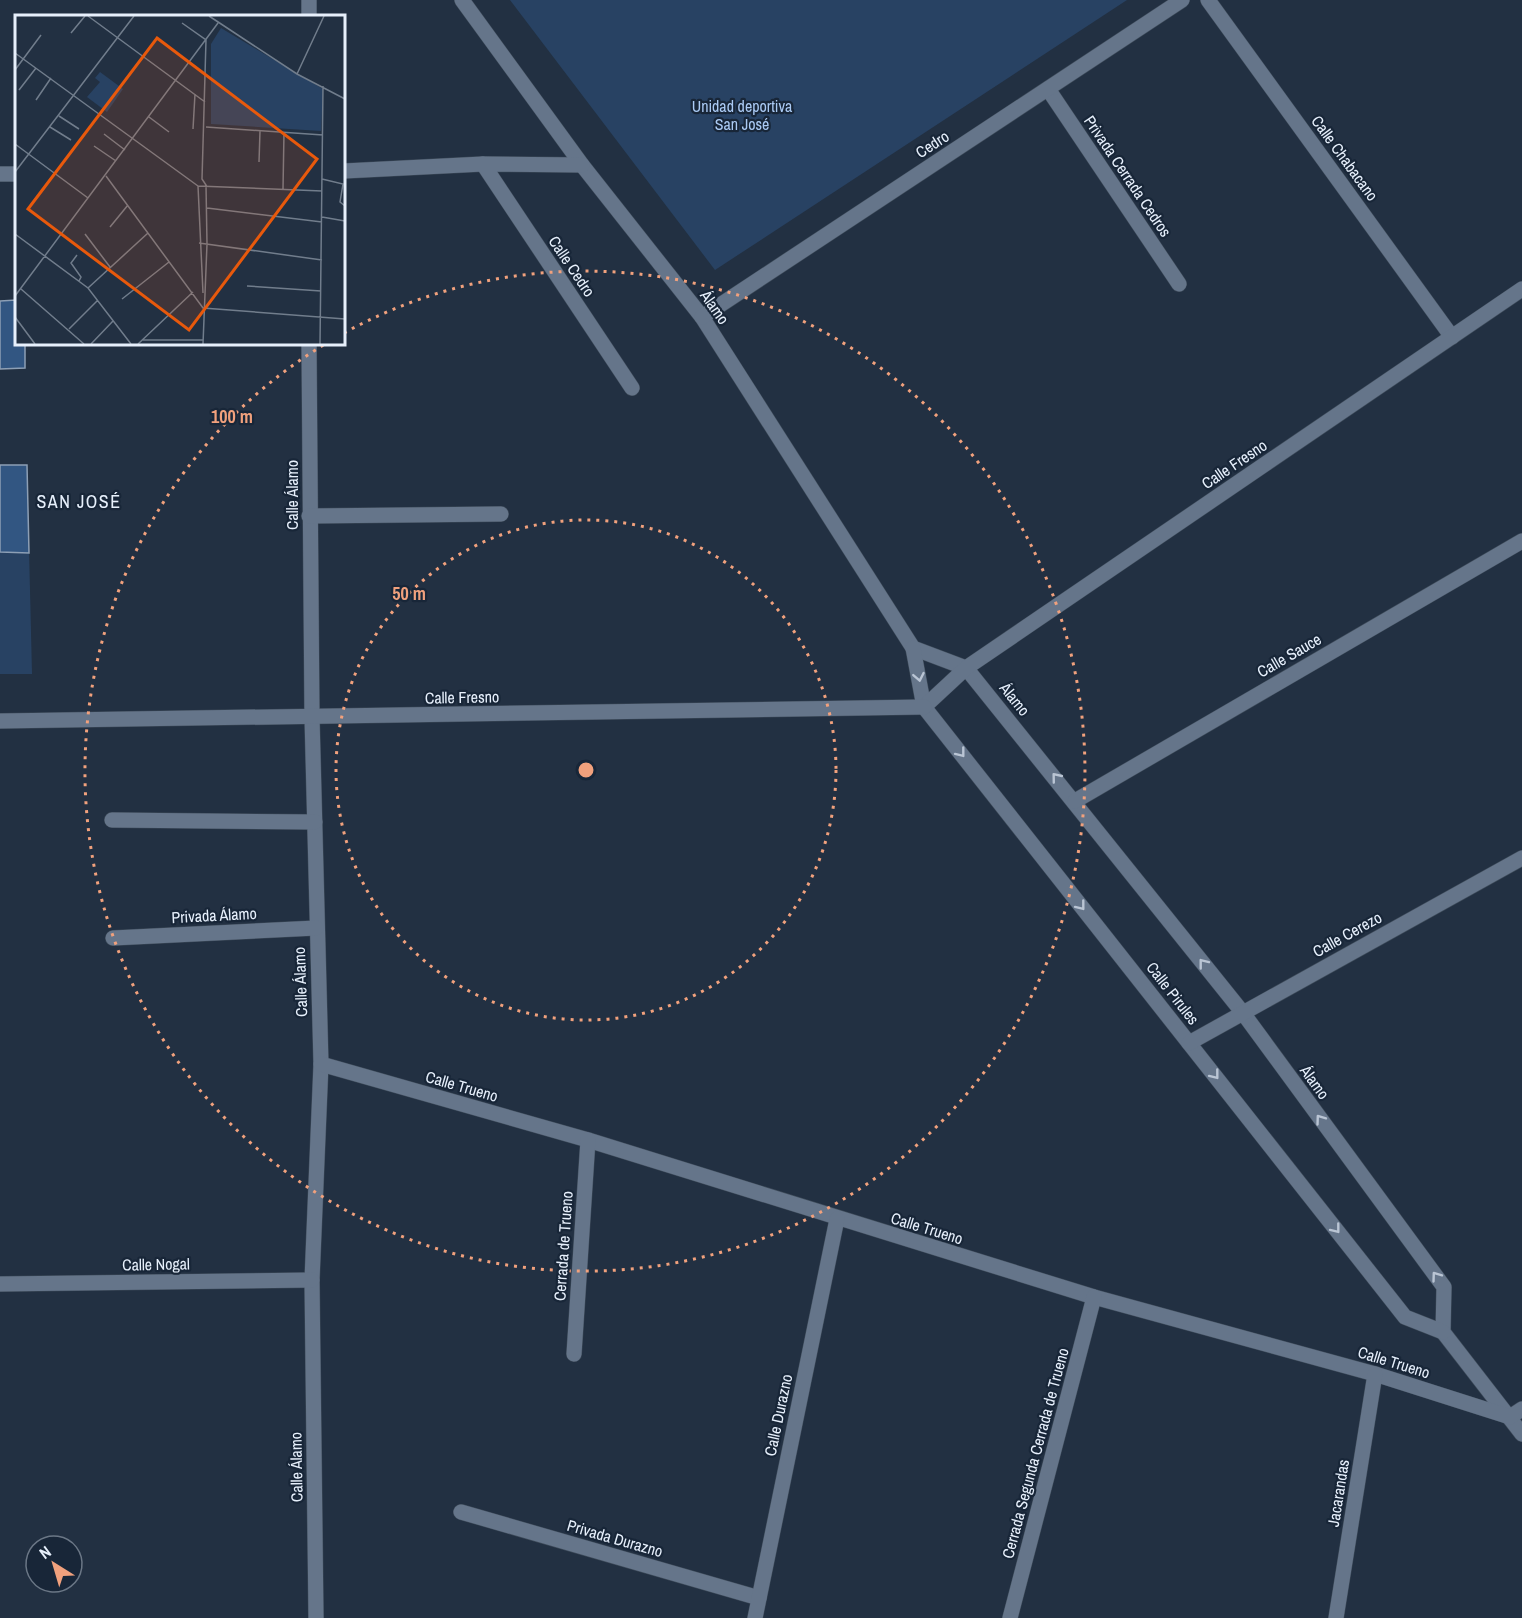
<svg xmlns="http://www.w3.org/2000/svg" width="1522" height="1618" font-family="'Archivo Narrow',sans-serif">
	<rect width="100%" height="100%" fill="#223042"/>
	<g fill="#284263">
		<path d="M510,0H1127L715,270Z"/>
		<path d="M0,465H27L32,674H0Z"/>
	</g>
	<g fill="#325682" stroke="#8d9fb5" stroke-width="1.5">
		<path d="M16,300V344H25V368L0,369V301Z"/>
		<path d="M0,465H27L29,553L0,552Z"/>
	</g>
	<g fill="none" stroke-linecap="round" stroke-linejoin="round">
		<g stroke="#3f4c5b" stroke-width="16">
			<g id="minor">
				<path d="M309,0V16"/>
				<path d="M462,0L582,165L702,317L913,648L966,668L1243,1013L1444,1287L1443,1332L1522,1434"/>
				<path d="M1208,0L1452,337"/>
				<path d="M1048,89L1179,284"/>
				<path d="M483,164L632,388"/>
				<path d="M344,171L483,164L582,165"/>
				<path d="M0,174H16"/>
				<path d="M702,317L1182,0"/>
				<path d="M309,344L312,717L321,1064L312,1280L316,1618"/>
				<path d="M309,516L501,514"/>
				<path d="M913,648L924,707L1405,1317L1443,1332"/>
				<path d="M924,707L966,668L1522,289"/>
				<path d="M0,721L924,707"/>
				<path d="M1075,801L1522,541"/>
				<path d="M112,820L315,822"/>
				<path d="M113,938L316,928"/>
				<path d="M1189,1043L1522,858"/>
				<path d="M321,1064L588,1140L1094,1297L1375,1374L1510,1417L1522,1409"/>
				<path d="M0,1284L312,1280"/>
				<path d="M574,1354L588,1140"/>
				<path d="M461,1512L759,1598"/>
				<path d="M755,1618L837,1219"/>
				<path d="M1010,1618L1094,1297"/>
				<path d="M1336,1618L1375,1374"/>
			</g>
		</g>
		<use href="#minor" stroke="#65758a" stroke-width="15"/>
	</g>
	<defs><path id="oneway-chevron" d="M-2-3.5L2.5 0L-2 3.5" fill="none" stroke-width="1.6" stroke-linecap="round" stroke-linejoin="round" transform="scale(1.5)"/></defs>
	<g stroke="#bac5d4">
		<use href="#oneway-chevron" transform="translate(919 677) rotate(79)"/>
		<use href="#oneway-chevron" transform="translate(961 753) rotate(52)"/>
		<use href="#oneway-chevron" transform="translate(1056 777) rotate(-129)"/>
		<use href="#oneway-chevron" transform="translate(1081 906) rotate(52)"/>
		<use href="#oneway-chevron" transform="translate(1203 963) rotate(-128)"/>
		<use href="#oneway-chevron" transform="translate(1215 1075) rotate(52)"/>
		<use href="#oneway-chevron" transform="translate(1320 1119) rotate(-126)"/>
		<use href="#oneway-chevron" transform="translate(1336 1229) rotate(52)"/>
		<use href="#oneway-chevron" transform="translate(1436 1276) rotate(-126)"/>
	</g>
	<g fill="none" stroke="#f1a17d" stroke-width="3" stroke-dasharray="3 6">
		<circle cx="586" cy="770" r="250"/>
		<path d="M344 333A500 500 0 1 1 325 344"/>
	</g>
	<g text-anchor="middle" stroke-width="4.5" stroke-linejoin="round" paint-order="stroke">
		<g font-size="16" fill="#aacaf4" stroke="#182638">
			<text x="742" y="112">Unidad deportiva<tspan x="742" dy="18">San José</tspan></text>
		</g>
		<g font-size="16" fill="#e7f0fc" stroke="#182638">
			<text transform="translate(932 144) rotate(-33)" y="6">Cedro</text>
			<text transform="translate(1345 158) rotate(54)" y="6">Calle Chabacano</text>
			<text transform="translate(1128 176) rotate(56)" y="6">Privada Cerrada Cedros</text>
			<text transform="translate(572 266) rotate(56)" y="6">Calle Cedro</text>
			<text transform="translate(715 307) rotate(55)" y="6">Álamo</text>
			<text transform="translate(1234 464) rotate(-34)" y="6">Calle Fresno</text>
			<text transform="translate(292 495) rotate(-90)" y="6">Calle Álamo</text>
			<text transform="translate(1289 655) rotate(-30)" y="6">Calle Sauce</text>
			<text transform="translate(462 697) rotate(-1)" y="6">Calle Fresno</text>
			<text transform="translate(1015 699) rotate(51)" y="6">Álamo</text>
			<text transform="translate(214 915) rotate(-3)" y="6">Privada Álamo</text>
			<text transform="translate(1347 934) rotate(-29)" y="6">Calle Cerezo</text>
			<text transform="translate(300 982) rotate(-92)" y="6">Calle Álamo</text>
			<text transform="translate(1173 993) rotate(52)" y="6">Calle Pirules</text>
			<text transform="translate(1315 1082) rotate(54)" y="6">Álamo</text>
			<text transform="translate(462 1086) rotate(16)" y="6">Calle Trueno</text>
			<text transform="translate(927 1228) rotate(17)" y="6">Calle Trueno</text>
			<text transform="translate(563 1246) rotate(-86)" y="6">Cerrada de Trueno</text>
			<text transform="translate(156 1264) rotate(-1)" y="6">Calle Nogal</text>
			<text transform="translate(1394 1362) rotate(17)" y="6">Calle Trueno</text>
			<text transform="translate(778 1415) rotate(-78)" y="6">Calle Durazno</text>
			<text transform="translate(1035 1453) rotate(-75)" y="6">Cerrada Segunda Cerrada de Trueno</text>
			<text transform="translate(296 1467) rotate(-91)" y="6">Calle Álamo</text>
			<text transform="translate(1338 1493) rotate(-81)" y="6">Jacarandas</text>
			<text transform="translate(615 1538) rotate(16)" y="6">Privada Durazno</text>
		</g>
		<g font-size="18" letter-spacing="1.5" fill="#e7f0fc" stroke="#182638">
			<text x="79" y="508">SAN JOSÉ</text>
		</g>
	</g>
	<g transform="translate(15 15)">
		<rect width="330" height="330" fill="#223042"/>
		<path d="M206,13L308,74L306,116L196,109V29ZM85,57L108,74L92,97L72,82L85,67L80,63Z" fill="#284263"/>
		<path fill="none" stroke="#717d8c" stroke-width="1.5" d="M73,1L190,87M194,1L282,59L330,84M167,8L191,25L187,164L191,170L192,229L188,329M56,18L70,1M0,38L183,171M0,55L26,20M282,59L309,1M4,75L21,53M21,85L36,63M44,101L64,114M134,102L154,117M35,112L56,125M191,112L308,120M178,114L180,79M89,119L110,135M0,129L73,183M79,131L101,146M244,147L245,116M0,157L119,1M91,161L188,293L330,304M307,164L328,169L325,187L330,191M183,171L307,176M183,171L188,278M268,174L269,117M192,193L307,207M307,202L330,206M95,212L113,190M0,219L73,273L116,329M70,219L95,252M184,228L307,245M62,240L56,248L66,262L64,266M232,271L306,276M73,273L133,218M6,274L69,329M0,281L203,8M107,284L154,247M0,302L20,329M54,314L83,285M128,325H188M76,329L98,306M123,329L178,277M305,329L308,71"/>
		<path fill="#e8590c" fill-opacity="0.15" stroke="#e8590c" stroke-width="3" d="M142,23L302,144L174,315L13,194Z"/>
		<rect width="330" height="330" fill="none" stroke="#e7f0fc" stroke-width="3"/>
	</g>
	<circle cx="586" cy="770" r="9" fill="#f1a17d" stroke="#182638" stroke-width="3"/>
	<g font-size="18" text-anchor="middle" font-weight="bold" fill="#f1a17d" stroke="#182638" stroke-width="4.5" stroke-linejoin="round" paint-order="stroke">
		<text x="232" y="423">100 m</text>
		<text x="409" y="600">50 m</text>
	</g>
	<g transform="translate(54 1564) rotate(323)"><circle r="28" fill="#182638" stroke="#6b7786" stroke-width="1.5"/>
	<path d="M0-4.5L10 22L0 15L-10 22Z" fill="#f1a17d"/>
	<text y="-9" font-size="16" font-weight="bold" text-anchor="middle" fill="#e7f0fc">N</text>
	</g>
</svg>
